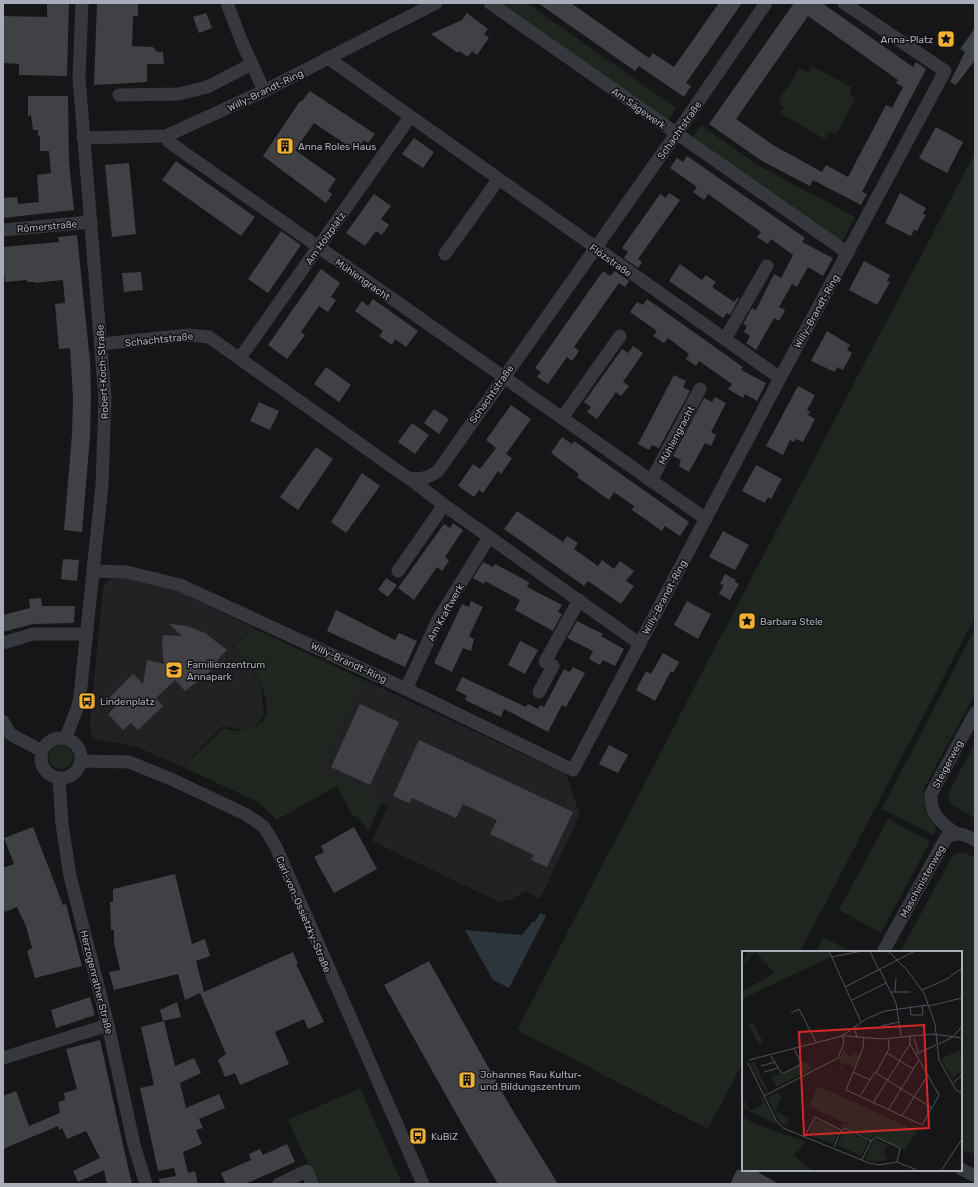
<svg xmlns="http://www.w3.org/2000/svg" width="978" height="1187" font-family="Rubik,sans-serif">
	<rect width="100%" height="100%" fill="#161618"/>
	<g fill="#222225">
		<path d="M121,578L140,580L166,586L255,628L232,645L247,662L261,687L264,713L260,722L251,729L241,730L223,726L182,767L137,747L92,738L90,719L103,590L105,584L111,579Z"/>
		<path d="M362,679L566,774L580,815L540,899L525,891L512,900L499,902L372,841L388,806L371,799L373,794L320,770Z"/>
	</g>
	<g fill="#1e261f">
		<path d="M499,3H527L676,108L667,121Z"/>
		<path d="M813,67L852,87L849,94L856,98L836,135L829,132L825,139L779,113L784,107L778,101L800,68L808,73Z"/>
		<path d="M701,125L759,166L855,217L841,243L692,138Z"/>
		<path d="M975,153V617L800,952H743V1062L708,1129L517,1030L710,657Z"/>
		<path d="M975,628V694L923,790L925,809L936,829L933,835L882,809Z"/>
		<path d="M255,629L362,679L321,770L373,794L371,799L381,803L368,832L359,818L352,815L337,786L276,820L266,809L256,801L183,767L224,728C235,732 246,732 257,726C285,709 246,659 233,645Z"/>
		<path d="M975,744V818L951,804L948,793Z"/>
		<circle cx="61" cy="757" r="12"/>
		<path d="M888,819L930,841L881,933L839,910Z"/>
		<path d="M964,852L975,858V1154L961,1150V952H900L953,855Z"/>
		<path d="M824,937L850,952H816Z"/>
		<path d="M360,1088L402,1184H317L288,1120Z"/>
	</g>
	<path fill="#2c353c" d="M540,913L546,916L509,988L493,980L465,930L522,935L533,921L535,922Z"/>
	<g fill="#404145" fill-rule="evenodd">
		<path d="M47,3H69L67,76L19,75V64L3,63V16L47,17Z"/>
		<path d="M97,3H138V16H133L132,46L153,47L157,52H163L164,64H147V82L94,85Z"/>
		<path d="M538,3H571L649,58L653,53L674,67L719,3H742L686,83L691,86L684,97L639,66L635,71Z"/>
		<path d="M794,3H822L913,67L916,62L926,69L862,192L867,194L861,205L813,180L810,186L762,161L709,124ZM808,16L898,80L896,83L903,87L892,108L886,105L848,177L826,165L822,172L773,145L736,119Z"/>
		<path d="M206,13L212,28L199,33L193,17Z"/>
		<path d="M467,13L488,29L484,34L489,38L477,55L472,51L468,57L459,51L458,53L431,34L462,20Z"/>
		<path d="M975,28V60L956,85L950,82L965,52L960,49Z"/>
		<path d="M310,91L375,134L368,143L364,140L356,151L314,123L295,150L336,179L328,191L332,194L326,203L263,156L300,101L301,102Z"/>
		<path d="M28,96H68L69,162L74,210L3,218V198L17,197L18,204L39,202L37,175L51,173L49,151H40V136H38V130H33L31,115L28,116Z"/>
		<path d="M936,127L963,142L947,173L919,158Z"/>
		<path d="M414,138L434,152L423,168L402,154Z"/>
		<path d="M687,156L805,238L802,242L833,258L823,276L808,267L797,287L792,284L779,307L785,310L782,316L779,321L774,318L756,350L746,343L750,336L744,332L747,326L743,324L752,308L756,310L774,274L781,278L793,255L771,239L768,244L757,237L761,232L708,194L704,200L693,192L697,187L670,168L677,158L683,162Z"/>
		<path d="M176,161L255,217L241,236L162,180Z"/>
		<path d="M129,163L136,234L112,237L105,165Z"/>
		<path d="M669,193L680,200L638,259L642,262L638,268L624,258L628,252L622,248L660,194L666,198Z"/>
		<path d="M900,193L926,208L923,214L926,215L917,231L914,230L911,236L885,223Z"/>
		<path d="M374,194L391,206L381,219L389,225L382,235L376,231L365,246L346,233Z"/>
		<path d="M281,231L301,245L268,293L248,279Z"/>
		<path d="M77,235L90,361L91,394L90,437L82,532L64,530L72,434L73,398L70,348L59,349L55,304L65,303L63,280L35,283V282H27V280L5,282L3,262V247L59,242L58,237Z"/>
		<path d="M864,261L890,275L887,281L890,282L877,305L849,290Z"/>
		<path d="M680,264L702,280L706,275L716,282L712,287L734,302L738,297L739,298L730,315L727,313L723,318L669,281Z"/>
		<path d="M321,269L340,283L331,297L336,300L328,312L319,306L301,332L305,335L287,359L268,345Z"/>
		<path d="M603,271L610,276L615,271L629,281L625,287L619,283L574,347L579,351L572,361L567,357L548,384L537,377L541,372L535,368Z"/>
		<path d="M141,272L143,290L124,292L122,273Z"/>
		<path d="M373,299L418,331L406,347L395,339L392,345L379,336L383,331L355,311L362,301L368,306Z"/>
		<path d="M647,299L743,367L741,370L766,383L757,401L745,394L743,398L728,389L732,384L699,361L696,366L686,359L689,354L668,338L664,343L653,336L657,331L630,312L637,302L643,305Z"/>
		<path d="M827,331L850,345L847,350L852,353L843,370L837,367L835,372L811,361Z"/>
		<path d="M633,346L643,353L623,382L629,386L621,396L616,392L597,419L587,412L591,407L584,402L622,349L628,353Z"/>
		<path d="M326,367L351,385L339,402L314,384Z"/>
		<path d="M674,375L686,381L683,387L690,391L659,448L652,445L649,450L638,444Z"/>
		<path d="M798,386L815,395L807,410L810,412L808,415L815,419L803,442L796,439L794,442L790,440L783,455L766,446Z"/>
		<path d="M715,397L726,403L711,432L716,435L711,446L705,443L689,472L679,466L681,460L673,456L704,398L712,402Z"/>
		<path d="M259,402L279,411L270,430L250,421Z"/>
		<path d="M511,405L531,419L506,454L512,458L501,474L498,471L483,493L479,490L474,497L458,486L473,464L480,469L496,448L486,440Z"/>
		<path d="M434,409L449,419L439,434L424,423Z"/>
		<path d="M412,423L429,435L415,454L398,442Z"/>
		<path d="M562,437L572,444L574,441L689,522L680,536L665,526L662,531L632,510L634,506L614,492L609,500L577,477L579,474L551,453Z"/>
		<path d="M316,447L333,459L298,510L280,497Z"/>
		<path d="M756,465L782,479L771,499L768,497L765,503L742,491Z"/>
		<path d="M362,473L380,486L346,533L331,522Z"/>
		<path d="M517,511L563,542L567,536L578,543L574,549L598,566L602,560L614,569L620,561L634,571L626,581L634,586L621,604L588,581L584,586L504,529Z"/>
		<path d="M453,523L463,530L445,557L449,561L442,571L437,567L414,600L398,588L444,524L450,528Z"/>
		<path d="M723,531L749,545L735,570L709,557Z"/>
		<path d="M63,559L79,560L77,581L61,579Z"/>
		<path d="M483,562L493,567L495,564L529,582L527,587L562,605L558,612L562,614L553,631L515,610L520,600L485,581L484,584L473,578Z"/>
		<path d="M725,574L736,580L735,582L739,584L730,600L719,594L724,585L720,584Z"/>
		<path d="M386,578L397,585L388,597L378,590Z"/>
		<path d="M41,598L42,606H75L74,623L33,624L3,632V615L30,608L29,599Z"/>
		<path d="M471,601L483,607L469,636L474,639L471,651L463,648L452,672L434,663L462,604L469,607Z"/>
		<path d="M687,601L711,614L698,639L674,625Z"/>
		<path d="M336,610L395,640L399,633L417,641L405,667L327,631Z"/>
		<path d="M577,621L603,634L601,636L624,649L615,666L603,660L600,665L589,659L593,651L567,638Z"/>
		<path d="M169,624L187,626L205,633L227,650L217,660L219,662L207,674L185,691L175,680L156,698L163,706L138,730L131,723L123,730L108,714L115,707L108,699L133,674L143,684L147,660L164,664L162,646L163,635L182,636Z"/>
		<path d="M520,641L538,650L525,674L508,665Z"/>
		<path d="M663,653L679,662L673,673L671,671L655,701L636,690L646,671L651,674Z"/>
		<path d="M573,667L585,673L566,707L562,705L548,732L504,709L501,717L465,700L467,696L456,690L462,677L526,707L528,704L538,709L540,705L544,707L564,669L570,672Z"/>
		<path d="M360,704L399,722L370,785L331,767Z"/>
		<path d="M419,740L573,812L547,867L531,860L534,855L490,834L497,820L463,804L456,818L412,798L409,803L393,796Z"/>
		<path d="M609,745L628,755L618,773L599,764Z"/>
		<path d="M33,827L63,905L66,904L82,966L35,978L27,951L32,948L26,926L17,907L5,912L3,905V868L14,864L4,838Z"/>
		<path d="M354,827L377,869L334,893L314,857L324,852L321,846Z"/>
		<path d="M175,874L192,944L205,939L210,956L196,961L204,992L293,952L298,964H296L324,1022L308,1029L304,1019L275,1032L289,1064L240,1085L235,1073L225,1077L218,1060L226,1054L200,993L185,1000L178,974L114,990L109,972L120,970L114,943V930H111L110,902H113V889Z"/>
		<path d="M429,961L510,1106L558,1184H498L466,1131L384,985Z"/>
		<path d="M90,997L95,1015L56,1028L51,1010Z"/>
		<path d="M177,1002L181,1017L163,1021L160,1010Z"/>
		<path d="M164,1021L175,1066L194,1058L201,1073L180,1083L186,1108L219,1094L225,1108L199,1119L203,1128L196,1130L202,1144L183,1152L188,1173L195,1171L198,1184H160L159,1179L176,1176L174,1168L158,1171L140,1088L154,1085L141,1027Z"/>
		<path d="M100,1040L121,1136L132,1184H107L104,1170L78,1182L73,1171L100,1158L86,1131L67,1139L62,1128L59,1130L58,1126L3,1149V1096L16,1091L29,1126L60,1113L58,1102L65,1100L64,1093L77,1089L66,1049Z"/>
		<path d="M287,1144L295,1162L245,1184H226L221,1173L251,1160L249,1154L260,1149L263,1155Z"/>
		<path d="M737,1170H754L779,1184H730Z"/>
	</g>
	<g fill="none" stroke-linecap="round" stroke-linejoin="round">
		<g stroke="#37383d" stroke-width="13">
			<path d="M227,3L241,40L264,91"/>
			<path d="M490,3L848,253"/>
			<path d="M328,58L780,378"/>
			<path d="M119,95L179,94L207,87L252,64"/>
			<path d="M166,136L169,142L706,519"/>
			<path d="M83,138L166,136L264,91L436,3"/>
			<path d="M3,230L91,222"/>
			<path d="M445,254L498,180"/>
			<path d="M725,339L767,266"/>
			<path d="M101,344L189,335L209,337L408,478C421,480 428,478 438,471L676,134L766,3"/>
			<path d="M240,358L410,117"/>
			<path d="M562,418L620,336"/>
			<path d="M409,478L444,505L640,644"/>
			<path d="M651,481L700,389"/>
			<path d="M93,571L127,572L180,585L406,689L573,770L780,378L945,71L844,3"/>
			<path d="M398,571L444,505"/>
			<path d="M3,643L33,634H86"/>
			<path d="M406,689L438,620L489,537"/>
			<path d="M539,692L553,666L545,662L579,600"/>
			<path d="M3,721L10,734L42,751"/>
			<path d="M66,737L78,706L80,696L102,485L105,399L79,78L82,3"/>
			<circle cx="61" cy="758" r="20"/>
			<path d="M82,761L129,762L171,779L247,815L264,827L276,847L423,1184"/>
			<path d="M59,778L62,824L70,876L108,1025L134,1145L146,1184"/>
			<path d="M955,833C940,822 930,814 931,794L975,713"/>
			<path d="M883,952L946,838C957,831 964,834 975,840"/>
			<path d="M3,1058L108,1025"/>
			<path d="M961,1169L975,1176"/>
			<path d="M279,1184L307,1171L312,1184"/>
		</g>
	</g>
	<defs>
		<g id="sight-square" transform="scale(0.9)"><rect x="-9" y="-9" width="18" height="18" rx="4" fill="#f2b134" stroke="#111113"/><path d="M0-6L1.8-2.2L6-1.7L2.9 1.2L3.7 5.4L0 3.3L-3.7 5.4L-2.9 1.2L-6-1.7L-1.8-2.2Z" fill="#111"/></g>
		<g id="building-square" transform="scale(0.9)"><rect x="-9" y="-9" width="18" height="18" rx="4" fill="#f2b134" stroke="#111113"/><path d="M-4-6H4V6H1V3H-1V6H-4ZM-2.5-4.3h1.7v1.8h-1.7ZM.8-4.3h1.7v1.8H.8ZM-2.5-1h1.7V.8h-1.7ZM.8-1h1.7V.8H.8Z" fill="#111"/></g>
		<g id="school-square" transform="scale(0.9)"><rect x="-9" y="-9" width="18" height="18" rx="4" fill="#f2b134" stroke="#111113"/><path d="M0-5L7-2L0 1L-7-2ZM-4 1L0 2.5L4 1V4Q0 6-4 4Z" fill="#111"/></g>
		<g id="bus-square" transform="scale(0.9)"><rect x="-9" y="-9" width="18" height="18" rx="4" fill="#f2b134" stroke="#111113"/><path d="M-5-6H5V4H4V6H2V4H-2V6H-4V4H-5ZM-3.5-4V0h7V-4ZM-3.5 1.2v1.5H-2V1.2ZM2 1.2v1.5H3.5V1.2Z" fill="#111"/></g>
	</defs>
	<g fill-rule="evenodd">
		<use href="#sight-square" x="946" y="39"/>
		<use href="#building-square" x="285" y="146"/>
		<use href="#sight-square" x="747" y="621"/>
		<use href="#school-square" x="174" y="670"/>
		<use href="#bus-square" x="87" y="701"/>
		<use href="#building-square" x="467" y="1080"/>
		<use href="#bus-square" x="418" y="1136"/>
	</g>
	<g text-anchor="middle" stroke-width="3" stroke-linejoin="round" paint-order="stroke">
		<g font-size="10" fill="#a8adb8" stroke="#111113" text-anchor="start">
			<text x="933" y="43" text-anchor="end">Anna-Platz</text>
			<text x="298" y="150">Anna Roles Haus</text>
			<text x="760" y="625">Barbara Stele</text>
			<text x="187" y="668">Familienzentrum<tspan x="187" dy="12">Annapark</tspan></text>
			<text x="100" y="705">Lindenplatz</text>
			<text x="480" y="1078">Johannes Rau Kultur-<tspan x="480" dy="12">und Bildungszentrum</tspan></text>
			<text x="431" y="1140">KuBiZ</text>
		</g>
		<g font-size="10" fill="#a8adb8" stroke="#111113">
			<text transform="translate(265 90) rotate(-26)" y="4">Willy-Brandt-Ring</text>
			<text transform="translate(639 108) rotate(35)" y="4">Am Sägewerk</text>
			<text transform="translate(679 130) rotate(-55)" y="4">Schachtstraße</text>
			<text transform="translate(47 226) rotate(-5)" y="4">Römerstraße</text>
			<text transform="translate(325 238) rotate(-55)" y="4">Am Holzplatz</text>
			<text transform="translate(611 260) rotate(35)" y="4">Flözstraße</text>
			<text transform="translate(363 279) rotate(35)" y="4">Mühlengracht</text>
			<text transform="translate(816 311) rotate(-61)" y="4">Willy-Brandt-Ring</text>
			<text transform="translate(159 339) rotate(-6)" y="4">Schachtstraße</text>
			<text transform="translate(102 372) rotate(-93)" y="4">Robert-Koch-Straße</text>
			<text transform="translate(491 394) rotate(-55)" y="4">Schachtstraße</text>
			<text transform="translate(676 435) rotate(-62)" y="4">Mühlengracht</text>
			<text transform="translate(664 597) rotate(-62)" y="4">Willy-Brandt-Ring</text>
			<text transform="translate(445 612) rotate(-61)" y="4">Am Kraftwerk</text>
			<text transform="translate(349 662) rotate(25)" y="4">Willy-Brandt-Ring</text>
			<text transform="translate(947 764) rotate(-62)" y="4">Steigerweg</text>
			<text transform="translate(922 881) rotate(-61)" y="4">Maschinistenweg</text>
			<text transform="translate(304 914) rotate(67)" y="4">Carl-von-Ossietzky-Straße</text>
			<text transform="translate(97 982) rotate(76)" y="4">Herzogenrather Straße</text>
		</g>
	</g>
	<g transform="translate(742 951)">
		<rect width="220" height="220" fill="#161618"/>
		<path d="M6,0H72L74,2L86,0L88,6L0,48V40L33,22L13,1L0,16ZM11,71L21,91L17,93L6,73ZM102,98L107,106L115,102L117,105L112,116L103,112L99,119L96,118L101,114L97,108ZM218,99L220,120L210,127L199,108ZM12,111L26,140L24,141L8,112ZM65,111L69,118L34,136L30,125L40,124ZM76,135L175,180L163,199L132,185L128,188L104,176L99,177L101,172L116,178L67,155ZM36,141L39,146L34,160L47,168L44,176L37,170L26,147ZM20,145L36,174H35L0,156L2,149L8,160L21,154L18,147ZM0,165L10,172L64,191L52,204L71,220H0ZM73,168L97,179L91,193L66,184ZM103,179L126,190L120,205L95,194ZM132,188L146,194L142,201L145,204V209L132,211L123,208Z" fill="#1e261f"/>
		<path fill="none" stroke="#505258" stroke-width="1" d="M87,0L119,71M128,0L137,20M146,0L165,19L182,42L193,73L197,109L214,139L220,142M90,6L120,0M138,19L154,52L159,85M103,36L173,0M180,39L205,28L220,17M149,41H168M153,41L154,27M110,49L144,32M168,55L169,64H181L180,54M187,55L220,47M49,62L57,58L74,91M112,75L115,87M139,75L157,71M103,83L124,68L143,60L186,54M104,85L140,88L191,83L220,87M122,87L121,97L104,139L180,174L197,144L168,93V84M146,87L147,98L134,122L190,157M172,87L176,101M197,93L209,87L220,76M145,102L171,118M174,103L194,94M29,105L40,123L60,113L52,98M7,109L100,85M6,112L34,169L41,177L127,212L137,214L155,211L177,220M19,115L33,111M22,121L36,117M111,121L128,129M211,132L220,124M22,145L96,107L102,92L100,84L103,83L102,87M118,145L133,121M131,152L168,93M146,159L177,109M160,165L186,124M99,180L103,177L129,190M63,185L73,166L99,179L92,196M120,209L129,190L134,186L158,197L155,211M199,220L220,188"/>
		<path fill="#d62828" fill-opacity="0.15" stroke="#d62828" stroke-width="2" d="M182,74L187,177L62,184L57,81Z"/>
		<rect width="220" height="220" fill="none" stroke="#a8adb8" stroke-width="2"/>
	</g>
	<rect width="978" height="1187" fill="none" stroke="#a8adb8" stroke-width="8"/>
</svg>
